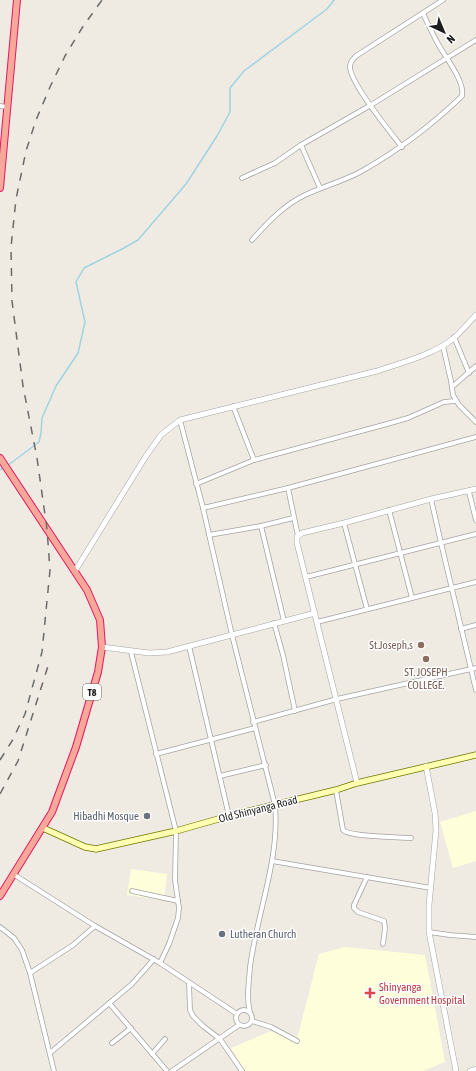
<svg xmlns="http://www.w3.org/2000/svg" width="476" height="1071" font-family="'Asap Condensed',sans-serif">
	<rect width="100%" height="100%" fill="#efebe2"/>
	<g fill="#fffedb">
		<path d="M476,811V861L453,868L440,822Z"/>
		<path d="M131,869L167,874L164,900L127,895Z"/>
		<path d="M345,947L425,955L445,1062L423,1071H245L231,1048L271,1031L296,1043L319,954Z"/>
	</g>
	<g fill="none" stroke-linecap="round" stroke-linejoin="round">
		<g stroke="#9fd4e1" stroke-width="1.5">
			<path d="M7,466L39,442L41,433L42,418L56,386L78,353L85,322L76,282L84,268L122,249L138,240L186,184L217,136L230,112V88L244,71L327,9L334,0"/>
			<path d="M0,470L3,468"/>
		</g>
		<g stroke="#a4a4a4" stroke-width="5.5">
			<g id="minor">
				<path d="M0,106L7,107"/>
				<path d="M301,145L320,188"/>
				<path d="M402,147C391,133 349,82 350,66C350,62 353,59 356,56L443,0"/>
				<path d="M242,178L275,163L301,145L371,105L476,40"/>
				<path d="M252,240C268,222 284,205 305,195C324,186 344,181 362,171C399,150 432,125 462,96C465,80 444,56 437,42C432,32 427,23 423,13"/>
				<path d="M454,337L469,373"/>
				<path d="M443,346L451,381L453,395L459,405L476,422"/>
				<path d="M452,387L476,366"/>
				<path d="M233,406L254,460"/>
				<path d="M180,420L203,508L232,635L275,805C280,859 257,913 250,967C249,982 246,998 250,1012"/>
				<path d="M196,484L254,460L387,424L408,418L444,402L455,401"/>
				<path d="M288,488L298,536"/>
				<path d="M469,492L476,520"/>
				<path d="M431,499L441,543L476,690"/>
				<path d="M203,508L288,488L476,437"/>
				<path d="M389,510L412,598"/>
				<path d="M344,523L367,609"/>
				<path d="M261,526L284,621"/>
				<path d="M209,535L261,526L293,518"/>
				<path d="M306,577L476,534"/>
				<path d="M317,622L476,582"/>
				<path d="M274,623L283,655L295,711"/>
				<path d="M461,629L476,625"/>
				<path d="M189,646L229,816"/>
				<path d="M131,652L176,831L175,880L179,908L178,918L169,944L160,963"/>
				<path d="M253,722L337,699L476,668"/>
				<path d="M156,754L255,728"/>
				<path d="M220,776L266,765"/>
				<path d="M336,790L343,830C350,837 399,837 411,838"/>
				<path d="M272,861L431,888"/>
				<path d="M13,874L95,926L160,963L237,1014"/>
				<path d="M367,877L354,905V908L358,912L384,921L385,928L383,944"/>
				<path d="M132,891L178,901"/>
				<path d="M0,927L14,938L22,950L30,973L54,1071"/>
				<path d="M429,932L450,935L476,937"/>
				<path d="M30,973L73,945L95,926"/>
				<path d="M189,983L190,1010L193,1016L203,1026L220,1039L242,1071"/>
				<path d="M109,1003L167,1071"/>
				<circle cx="244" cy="1018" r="8"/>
				<path d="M252,1021L271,1027L297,1041"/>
				<path d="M112,1043L131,1028"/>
				<path d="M50,1053L132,984L154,959"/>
				<path d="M152,1054L165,1039"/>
				<path d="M172,1071L239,1025"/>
			</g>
		</g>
		<g stroke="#a4a4a4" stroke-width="6">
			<g id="tertiary">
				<path d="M75,571L146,456L161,435L180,420L377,371C401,363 435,354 454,338C462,331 469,322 476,315"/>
				<path d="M102,647L149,653L167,652L315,613"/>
				<path d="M426,766L435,813L436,830L429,905V932L456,1071"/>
				<path d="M357,783L297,543V537L302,533L344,523L431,499L476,489"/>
				<path d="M470,1071L476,1069"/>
			</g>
		</g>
		<g stroke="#6f7800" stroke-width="7">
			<path id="secondary" d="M43,828L85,847L96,849L176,831L229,816L336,790L357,783L476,755"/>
		</g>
		<g stroke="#e71563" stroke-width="8">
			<g id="trunk">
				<path d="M0,188L17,0"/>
				<path d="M0,458L87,590L100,620L102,647L98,672L76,747L52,812L0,896"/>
			</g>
		</g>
		<use href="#minor" stroke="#fff" stroke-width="4"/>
		<use href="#tertiary" stroke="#fff" stroke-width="5"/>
		<use href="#secondary" stroke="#fdffb1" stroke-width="5.5"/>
		<use href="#trunk" stroke="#f6a998" stroke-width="6"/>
		<g stroke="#6b6b6b" stroke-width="1.5" stroke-dasharray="8 8" stroke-linecap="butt">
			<path d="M0,760L12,741L25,714L42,652L50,570L47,529L37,458L23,386L12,301L11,247L16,199L26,151L36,120L50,87L65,56L82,28L102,0"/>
			<path d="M0,794L18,761L48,666"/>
		</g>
	</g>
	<g fill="#8d6e63" stroke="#fff" stroke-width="1.5">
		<circle cx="421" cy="645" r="4"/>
		<circle cx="426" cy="659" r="4"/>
	</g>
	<g fill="#6b7280" stroke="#fff" stroke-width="1.5">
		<circle cx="147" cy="816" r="4"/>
		<circle cx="222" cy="934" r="4"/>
	</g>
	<path fill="#e0444e" stroke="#fff" stroke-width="1.5" d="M368 987h4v4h4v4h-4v4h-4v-4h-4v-4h4z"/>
	<g text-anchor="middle" stroke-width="3" stroke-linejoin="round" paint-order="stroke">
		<rect fill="#fff" stroke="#616161" stroke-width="1" x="83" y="684" width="18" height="16" rx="3"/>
		<g font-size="10" font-weight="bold" fill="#1d1d1d">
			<text x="92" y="696">T8</text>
		</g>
		<g font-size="11" fill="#785e54" stroke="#fff" text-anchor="end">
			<text x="413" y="649">St.Joseph,s</text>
			<text x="426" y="676" text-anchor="middle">ST. JOSEPH<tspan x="426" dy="13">COLLEGE.</tspan></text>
		</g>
		<g font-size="11" fill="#1d1d1d" stroke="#fff">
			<text transform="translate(258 809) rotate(-14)" y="4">Old Shinyanga Road</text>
		</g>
		<g font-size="11" fill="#5b616d" stroke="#fff" text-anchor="end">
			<text x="139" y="820">Hibadhi Mosque</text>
			<text x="230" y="938" text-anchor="start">Lutheran Church</text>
		</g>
		<g font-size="11" fill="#be3a42" stroke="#fff" text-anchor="start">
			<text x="379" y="991">Shinyanga<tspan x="379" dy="13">Government Hospital</tspan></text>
		</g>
	</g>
	<g transform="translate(444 32) rotate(136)" stroke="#ffffff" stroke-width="3" paint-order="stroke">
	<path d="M0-3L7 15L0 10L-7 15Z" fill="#1d1d1d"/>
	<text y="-6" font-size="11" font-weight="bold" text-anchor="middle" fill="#1d1d1d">N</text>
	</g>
</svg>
